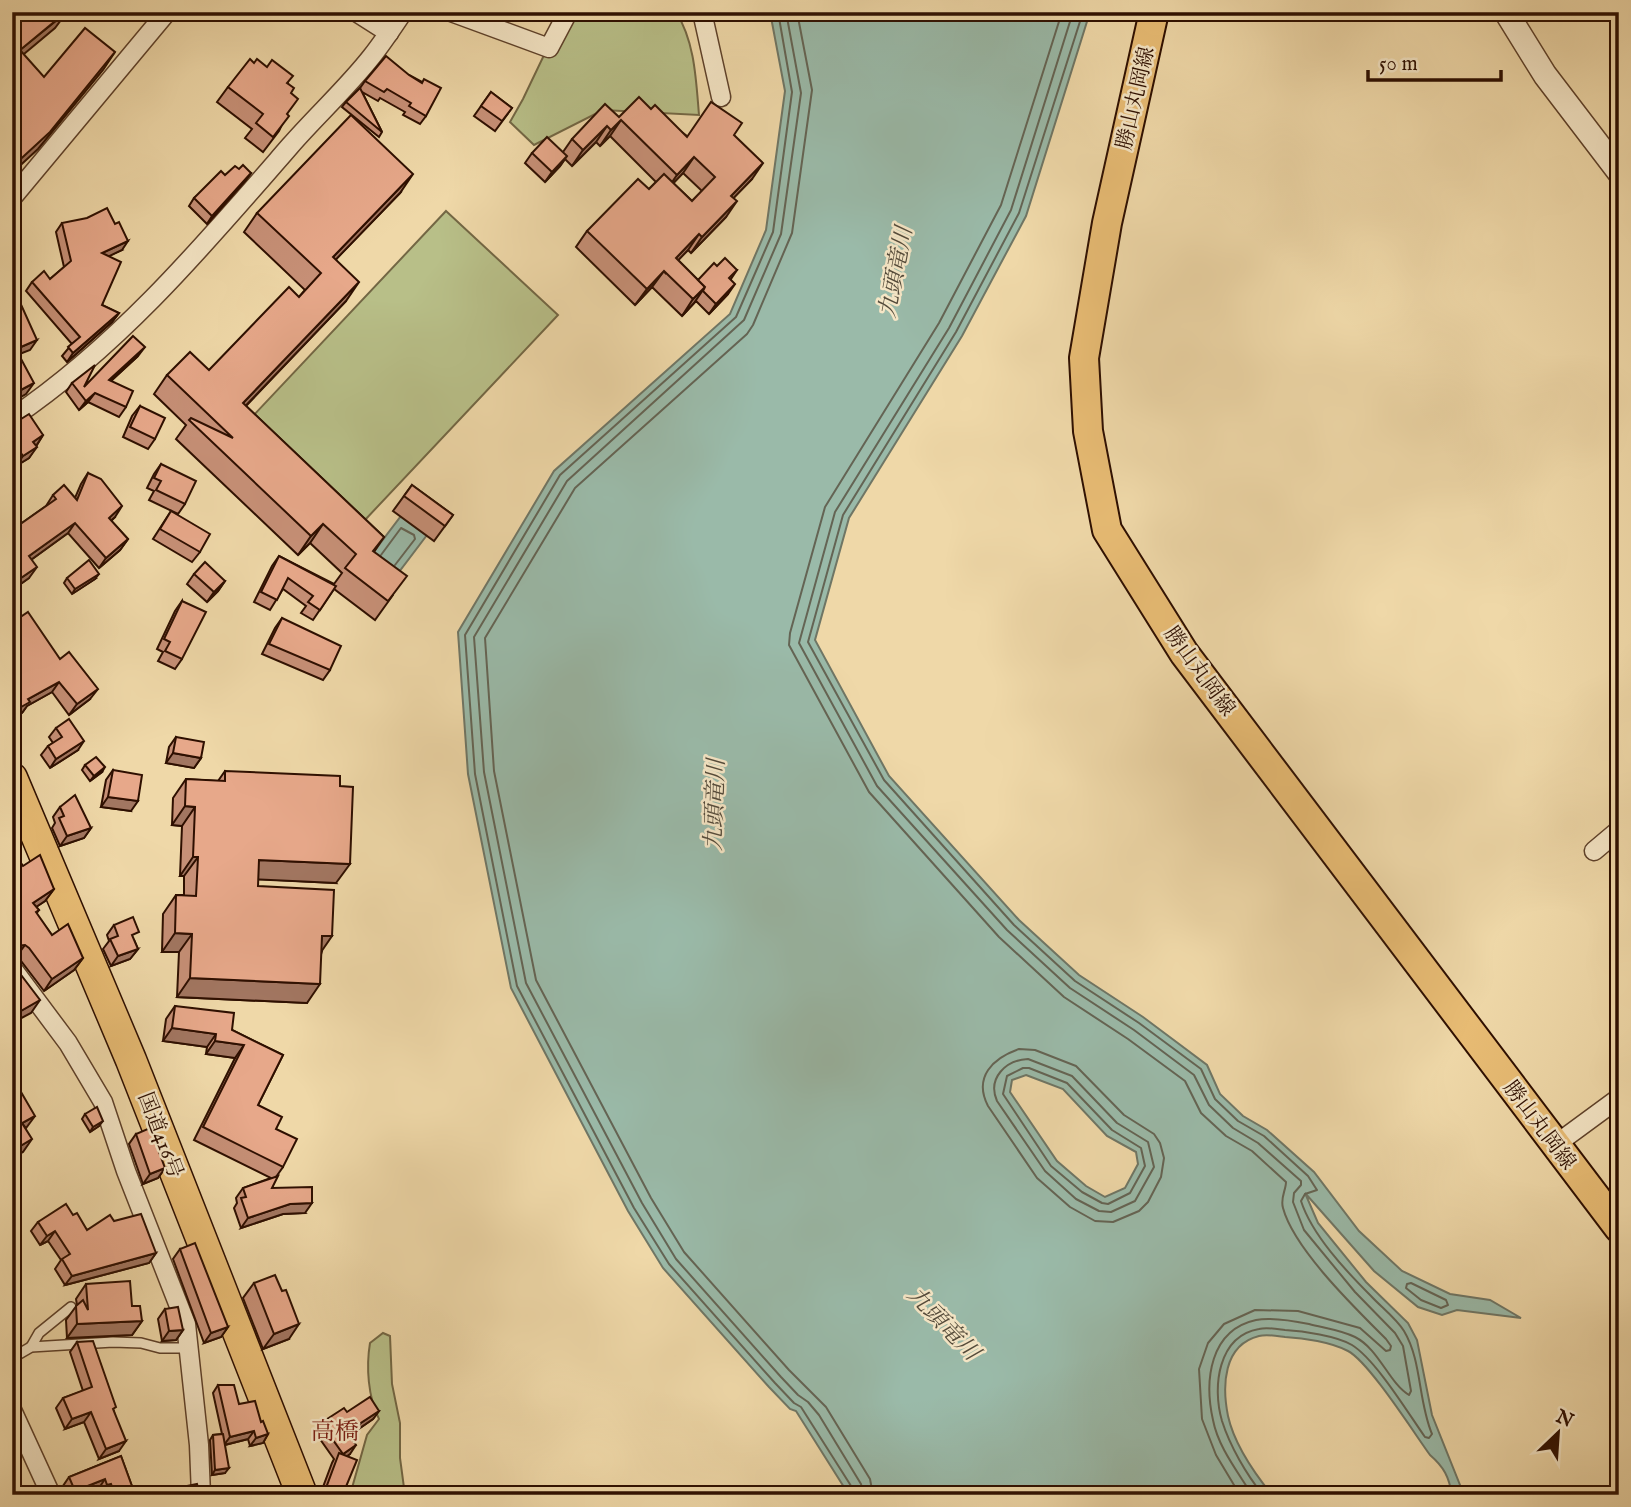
<svg xmlns="http://www.w3.org/2000/svg" width="1631" height="1507" font-family="'IM FELL English','Noto Serif JP',serif">
	<rect width="100%" height="100%" fill="#efd8a8"/>
	<filter id="stains"><feTurbulence type="fractalNoise" baseFrequency=".00286" numOctaves="4"/><feColorMatrix values="0 0 0 0 .2 0 0 0 0 .09 0 0 0 0 .02 0 0 0 .5 -.17"/></filter>
	<radialGradient id="worn" r=".72"><stop offset=".6" stop-color="#630" stop-opacity="0"/><stop offset="1" stop-color="#630" stop-opacity=".3"/></radialGradient>
	<g fill="#b8bf88" stroke="#736744" stroke-width="2">
		<path d="M572,12H676C695,42 696,80 699,115L603,110L534,145L510,122L523,99L545,53Z"/>
		<path d="M446,211L558,315L364,521L252,417Z"/>
		<path d="M383,1333L390,1336L392,1384L400,1423V1458L405,1495H350L367,1435L379,1419C368,1397 366,1367 370,1343Z"/>
	</g>
	<g fill="#9abaa9" stroke="#6f7665" stroke-width="2" fill-rule="evenodd">
		<path d="M770,12H1090L1026,216L962,336L849,518L815,640L889,776L1019,920L1079,975L1143,1017L1207,1065L1220,1094L1243,1116L1267,1130L1314,1172L1359,1231L1402,1271L1450,1294L1490,1300L1521,1318L1457,1310L1442,1315L1418,1307L1374,1271L1305,1193L1318,1223L1366,1282L1408,1323L1417,1340L1432,1415L1464,1495H1452C1449,1477 1444,1467 1430,1455C1414,1433 1369,1362 1348,1351C1331,1342 1304,1338 1285,1337C1277,1336 1267,1334 1259,1336C1223,1345 1222,1386 1228,1416C1234,1443 1255,1474 1272,1495H849L796,1411L790,1409L769,1387L663,1268L628,1211L511,988L468,774L458,632L554,471L730,314L766,230L785,91ZM1026,1075L1063,1089L1107,1136L1136,1152L1138,1164L1125,1188L1105,1197L1086,1186L1057,1161L1010,1092L1012,1080Z"/>
		<path d="M401,516L427,535L386,589L360,570Z"/>
	</g>
	<g fill="none" stroke-linecap="round" stroke-linejoin="round">
		<g stroke="#646454" stroke-width="2">
			<path d="M778,12L792,92L773,232L736,317L560,475L465,635L475,774L517,986L634,1208L669,1264L775,1383L794,1403L801,1407L853,1489L854,1495"/>
			<path d="M786,12L801,93L781,234L744,320L567,481L474,637L484,772L526,983L642,1203L676,1259L781,1377L798,1395L808,1402L819,1415L861,1484L863,1495"/>
			<path d="M797,12L812,90L792,233L753,325L747,334L575,488L485,638L494,771L536,980L651,1198L684,1252L789,1370L826,1407L870,1479L873,1495"/>
			<path d="M1062,12L1001,205L939,323L825,507L790,633L789,645L869,792L999,937L1064,997L1128,1039L1185,1081L1201,1113L1226,1136L1252,1151L1286,1182C1286,1190 1280,1198 1283,1208C1294,1249 1355,1308 1386,1339L1391,1346L1390,1350L1386,1351L1360,1328L1298,1311L1255,1310L1224,1324L1208,1343L1199,1369L1202,1419L1216,1455L1240,1495"/>
			<path d="M1073,12L1011,210L949,328L835,512L799,643L877,786L1007,930L1070,988L1134,1030L1194,1075L1209,1105L1233,1128L1258,1143L1301,1181V1185L1294,1193L1293,1202L1304,1230L1355,1292L1395,1333L1403,1346L1411,1391L1409,1395C1389,1383 1379,1349 1355,1337C1341,1330 1324,1328 1309,1324C1294,1321 1272,1317 1256,1320C1210,1330 1204,1380 1213,1420C1218,1447 1238,1472 1252,1495"/>
			<path d="M1083,12L1019,213L956,332L843,515L808,642L884,780L1014,925L1075,981L1139,1023L1201,1069L1215,1099L1238,1121L1264,1136L1308,1176L1317,1190L1305,1194L1301,1201C1312,1235 1346,1271 1371,1296C1381,1307 1396,1318 1404,1331C1422,1361 1418,1401 1432,1434L1429,1438L1425,1437C1408,1413 1376,1360 1352,1345C1337,1336 1303,1331 1285,1330C1277,1329 1267,1327 1259,1329C1218,1336 1212,1387 1222,1421C1230,1446 1246,1474 1263,1495"/>
			<path d="M381,555L401,528L414,535L415,539L395,565"/>
			<path d="M1019,1049L1035,1050L1076,1066L1124,1115L1154,1134L1160,1143L1164,1158L1161,1177L1148,1202L1139,1211L1113,1222L1095,1221L1070,1207L1037,1178L988,1106C973,1077 993,1058 1019,1049Z"/>
			<path d="M1028,1059L1072,1076L1117,1123L1148,1142L1154,1167L1135,1201L1111,1212L1099,1211L1076,1199L1045,1171L997,1101C987,1078 1006,1060 1028,1059Z"/>
			<path d="M1023,1068H1029L1067,1083L1112,1130L1141,1148L1145,1166L1130,1193L1108,1204L1102,1203L1082,1192L1051,1166L1003,1094L1007,1076Z"/>
			<path d="M1411,1283L1446,1300L1448,1305L1441,1308L1421,1300L1406,1288L1407,1284Z"/>
		</g>
		<g stroke="#5e412a" stroke-width="12">
			<g id="service">
				<path d="M31,1347L39,1333L71,1307"/>
				<path d="M12,1358L31,1347L113,1342L141,1343L160,1348H189"/>
			</g>
		</g>
		<g stroke="#5e412a" stroke-width="21">
			<g id="minor">
				<path d="M356,12L389,33"/>
				<path d="M451,12L549,48L568,12"/>
				<path d="M702,12L721,97"/>
				<path d="M12,198L167,12"/>
				<path d="M12,418C120,345 205,244 290,146C316,116 347,88 372,56C383,42 393,27 403,12"/>
				<path d="M1594,851L1619,830"/>
				<path d="M12,968L68,1043L103,1102L126,1171L186,1324L199,1445L201,1495"/>
				<path d="M1555,1145L1619,1098"/>
				<path d="M12,1410L51,1495"/>
			</g>
		</g>
		<g stroke="#5e412a" stroke-width="26">
			<path id="tertiary" d="M1506,12L1545,75L1619,172"/>
		</g>
		<g stroke="#2e0f00" stroke-width="32">
			<path id="primary" d="M1154,12L1107,223L1084,358L1088,431L1107,530L1184,653L1619,1228"/>
		</g>
		<g stroke="#2e0f00" stroke-width="33">
			<path id="trunk" d="M12,778L131,1060L302,1495"/>
		</g>
		<use href="#service" stroke="#f5e6c6" stroke-width="9"/>
		<use href="#minor" stroke="#f5e6c6" stroke-width="18"/>
		<use href="#tertiary" stroke="#f5e6c6" stroke-width="23"/>
		<use href="#primary" stroke="#e8bc74" stroke-width="28"/>
		<use href="#trunk" stroke="#e8bc74" stroke-width="30"/>
	</g>
	<g fill="#c79077" stroke="#2e0f00" stroke-width="2" fill-rule="evenodd">
		<path d="M409,75L422,82L426,116L420,124L403,115L405,112L380,98L378,101L362,92L382,132L379,137L342,107L346,102L360,88L365,81Z"/>
		<path d="M288,83L291,93L287,114L279,131L263,152L245,138L252,129L217,102L228,87Z"/>
		<path d="M491,92L512,108L495,131L474,116Z"/>
		<path d="M651,109L687,136L734,135L752,179L733,198L726,217L691,253L688,250L678,260L698,280L717,266L737,270L731,279L728,294L709,314L696,301L682,316L652,287L635,305L576,247L587,231L649,189L656,182L610,136L600,146L596,142L572,166L565,159L560,166L545,182L525,163L532,153L563,152L572,139L619,117ZM683,173L702,191L692,201L673,183Z"/>
		<path d="M239,169L251,173L246,180L207,224L189,206L194,198L225,175Z"/>
		<path d="M400,193L336,259L346,301L246,406L384,537L374,552L393,595L375,620L334,589L313,620L301,613L306,606L283,589L270,610L254,602L272,566L279,556L334,584L342,573L310,543L298,555L176,439L186,425L154,394L167,375L209,370L299,297L305,290L244,232L257,213Z"/>
		<path d="M62,223L122,250L108,256L102,305L119,313L112,322L67,362L62,356L72,344L26,291L32,282L50,279L64,267L56,232Z"/>
		<path d="M138,356L111,381L126,407L119,417L88,402L79,410L66,392L72,383L84,387Z"/>
		<path d="M140,406L155,439L148,449L123,437L132,416Z"/>
		<path d="M12,414L15,418L43,435L29,458L16,466L12,460Z"/>
		<path d="M161,464L185,504L178,514L149,500L154,491L147,488L154,474Z"/>
		<path d="M88,473L115,517L111,521L128,539L120,550L99,568L68,533L31,560L29,578L12,590V530L46,506L53,495L75,498L81,484Z"/>
		<path d="M412,485L453,515L434,541L393,511Z"/>
		<path d="M171,511L200,552L192,562L153,539Z"/>
		<path d="M194,574L225,581L218,591L207,602L187,584Z"/>
		<path d="M67,578L95,579L72,594L64,583Z"/>
		<path d="M182,601V659L175,669L158,661L163,652L157,649L175,611Z"/>
		<path d="M282,618L330,670L323,680L262,654L275,628Z"/>
		<path d="M60,659L90,699L69,715L52,692L27,706L22,713Z"/>
		<path d="M56,728L78,750L50,768L41,755L48,746L53,743L49,737Z"/>
		<path d="M176,737L201,758L194,768L166,763L169,747Z"/>
		<path d="M85,765L102,772L90,781L82,770Z"/>
		<path d="M113,770L131,811L101,807L106,780Z"/>
		<path d="M225,771L336,883L258,879V886L322,951L307,1003L177,997L179,952H162L163,914L176,895H184V876H180L182,826L172,825L173,798L186,779L218,781Z"/>
		<path d="M60,807L91,828L84,838L60,846L52,828L55,823L53,817Z"/>
		<path d="M12,851L23,866L54,889L45,901L36,907L39,910L36,914L52,935L83,958L74,970L44,991L21,961L16,957L12,958Z"/>
		<path d="M114,925L134,940L138,949L130,959L111,966L103,949L109,941L107,935Z"/>
		<path d="M175,1006L232,1030L283,1055L258,1105L276,1129L283,1167L276,1177L272,1188L305,1213L283,1214L241,1228L234,1208L237,1203L236,1198L243,1188L271,1178L194,1140L235,1058L206,1054L207,1047L163,1041L166,1019Z"/>
		<path d="M85,1114L99,1126L90,1132L82,1119Z"/>
		<path d="M136,1134L165,1168L158,1178L143,1184L129,1144Z"/>
		<path d="M73,1215L87,1230L114,1221L156,1253L149,1263L65,1285L55,1269L61,1260L48,1241L40,1245L31,1231L38,1222Z"/>
		<path d="M180,1249L228,1327L221,1337L204,1343L173,1259Z"/>
		<path d="M254,1283L289,1339L263,1349L243,1298Z"/>
		<path d="M86,1284L132,1306L142,1321L132,1335L67,1338L66,1320L77,1305L76,1299Z"/>
		<path d="M165,1309L183,1330L176,1340L162,1341L158,1319Z"/>
		<path d="M77,1342L114,1411L119,1451L99,1459L84,1422L65,1429L56,1408L63,1398L83,1391L70,1352Z"/>
		<path d="M218,1385L239,1404L261,1422L268,1434L263,1443L250,1446L248,1439L225,1445V1473L212,1475L210,1440L213,1435L222,1434L213,1393Z"/>
		<path d="M379,1411L373,1419L350,1435V1454L347,1456L342,1495H320L332,1463L334,1459L315,1432L321,1423L347,1412Z"/>
		<path d="M121,1456L133,1489L129,1495H105V1493L101,1494L99,1488L82,1495H66L63,1486L69,1477Z"/>
	</g>
	<g fill="#a27661" stroke="#2e0f00" stroke-width="2">
		<path d="M67,12L55,28L12,64L20,50Z"/>
		<path d="M115,52L103,70L38,149L12,173V167Z"/>
		<path d="M621,120L610,136L600,146L611,130Z"/>
		<path d="M607,126L596,142L572,166L583,150Z"/>
		<path d="M567,156L560,166L545,182L552,172Z"/>
		<path d="M694,157L683,173L666,191L677,175Z"/>
		<path d="M763,163L752,179L720,212L731,196Z"/>
		<path d="M251,173L246,180L207,224L212,216Z"/>
		<path d="M413,174L400,193L320,276L333,257Z"/>
		<path d="M737,201L726,217L691,253L702,237Z"/>
		<path d="M699,234L688,250L665,274L676,258Z"/>
		<path d="M128,241L122,250L95,263L102,253Z"/>
		<path d="M664,271L652,287L635,305L647,289Z"/>
		<path d="M359,282L346,301L230,422L243,403Z"/>
		<path d="M735,284L728,294L709,314L716,304Z"/>
		<path d="M705,287L694,303L682,316L693,299Z"/>
		<path d="M119,313L112,322L67,362L73,353Z"/>
		<path d="M37,340L30,350L12,357V353L14,350Z"/>
		<path d="M145,347L138,356L102,389L109,380Z"/>
		<path d="M34,383L26,394L12,402V398L15,393Z"/>
		<path d="M95,393L88,402L79,410L86,401Z"/>
		<path d="M43,435L36,446L33,442Z"/>
		<path d="M37,447L29,458L16,466L23,456Z"/>
		<path d="M122,506L115,517L101,529L109,518Z"/>
		<path d="M75,523L68,533L21,567L29,556Z"/>
		<path d="M323,524L310,543L298,555L311,536Z"/>
		<path d="M128,539L120,550L99,568L106,558Z"/>
		<path d="M37,567L29,578L12,590V584Z"/>
		<path d="M99,574L95,579L72,594L75,589Z"/>
		<path d="M225,581L218,591L207,602L214,592Z"/>
		<path d="M59,682L52,692L27,706L22,713L12,718V712L28,699Z"/>
		<path d="M98,689L90,699L69,715L77,704Z"/>
		<path d="M84,741L78,750L50,768L56,759Z"/>
		<path d="M173,753L201,758L194,768L166,763Z"/>
		<path d="M105,767L102,772L90,781L94,776Z"/>
		<path d="M108,797L138,801L131,811L101,807Z"/>
		<path d="M185,806L195,807L182,826L172,825Z"/>
		<path d="M91,828L84,838L60,846L67,836Z"/>
		<path d="M193,857H198L184,876H180Z"/>
		<path d="M259,860L350,864L336,883L246,879Z"/>
		<path d="M54,889L45,901L24,915L33,903Z"/>
		<path d="M175,933L192,934L179,952H162Z"/>
		<path d="M322,936H332L319,955Z"/>
		<path d="M25,945L16,957L12,958V949L15,946Z"/>
		<path d="M138,949L130,959L111,966L118,956Z"/>
		<path d="M83,958L74,970L44,991L52,979Z"/>
		<path d="M190,978L320,984L307,1003L177,997Z"/>
		<path d="M40,1000L31,1013L12,1023V1016Z"/>
		<path d="M172,1028L216,1034L207,1047L163,1041Z"/>
		<path d="M215,1041L244,1045L235,1058L206,1054Z"/>
		<path d="M35,1116L26,1128L22,1123Z"/>
		<path d="M103,1121L99,1126L90,1132L93,1127Z"/>
		<path d="M32,1139L23,1152L12,1158V1151Z"/>
		<path d="M165,1168L158,1178L143,1184L150,1174Z"/>
		<path d="M312,1203L305,1213L283,1214L241,1228L248,1218L290,1204Z"/>
		<path d="M55,1231L48,1241L40,1245L47,1236Z"/>
		<path d="M156,1253L149,1263L65,1285L72,1276Z"/>
		<path d="M142,1321L132,1335L67,1338L77,1324Z"/>
		<path d="M299,1324L289,1339L263,1349L274,1334Z"/>
		<path d="M228,1327L221,1337L204,1343L211,1333Z"/>
		<path d="M183,1330L176,1340L162,1341L169,1331Z"/>
		<path d="M379,1411L373,1419L341,1441L347,1432Z"/>
		<path d="M91,1412L84,1422L65,1429L72,1419Z"/>
		<path d="M254,1431L248,1439L224,1445L230,1437Z"/>
		<path d="M268,1434L263,1443L250,1446L256,1438Z"/>
		<path d="M126,1441L119,1451L99,1459L106,1449Z"/>
		<path d="M356,1445L350,1454L337,1463L343,1454Z"/>
		<path d="M229,1468L225,1473L212,1475L215,1470Z"/>
		<path d="M105,1479L99,1488L82,1495H72L75,1491Z"/>
		<path d="M111,1484L105,1493L101,1494L107,1485Z"/>
		<path d="M326,1488L343,1494L321,1495Z"/>
		<path d="M133,1489L129,1495H117Z"/>
	</g>
	<g fill="#e7a88a" stroke="#2e0f00" stroke-width="2">
		<path d="M12,12H66L20,50L44,77L85,28L115,52L50,132L12,167Z"/>
		<path d="M386,56L409,75L422,83L424,79L441,88L426,116L409,106L411,103L387,89L384,92L365,81Z"/>
		<path d="M250,59L254,63L257,59L267,67L272,60L293,76L287,83L294,88L291,93L298,99L287,114L289,116L273,137L256,123L263,114L228,87Z"/>
		<path d="M360,88L382,132L346,102Z"/>
		<path d="M491,92L512,108L502,121L481,106Z"/>
		<path d="M639,97L651,109L655,105L687,137L711,102L742,123L734,135L763,163L731,196L737,201L702,237L699,234L676,258L705,287L693,299L664,271L647,289L587,231L638,179L649,189L664,174L692,201L715,177L694,157L677,175L621,120L611,130L607,126L583,150L572,139L605,104L619,117Z"/>
		<path d="M351,115L413,174L333,257L359,282L243,403L384,537L373,551L407,576L388,601L345,568L356,554L323,524L311,536L189,420L191,418L233,438L167,375L190,352L209,370L289,287L299,297L321,273L257,213Z"/>
		<path d="M547,137L567,156L552,172L532,153Z"/>
		<path d="M243,165L251,173L212,216L194,198L221,171L225,175L235,166L239,169Z"/>
		<path d="M107,208L115,224L119,222L128,241L102,253L121,262L102,305L119,313L73,353L68,347L80,337L32,282L44,271L50,279L71,261L62,223L87,218Z"/>
		<path d="M725,258L737,270L729,278L735,284L716,304L703,291L705,287L698,280L714,263L717,266Z"/>
		<path d="M12,289H14L37,340L14,350L12,345Z"/>
		<path d="M133,336L145,347L109,380L133,391L126,407L95,393L86,401L72,383L95,365L84,387Z"/>
		<path d="M20,357L34,383L15,393L17,395L12,400V361Z"/>
		<path d="M140,406L165,418L155,439L130,427Z"/>
		<path d="M12,414L15,418L21,419L29,414L43,435L33,442L37,447L23,456L12,440Z"/>
		<path d="M161,464L196,481L185,504L156,490L161,481L154,478Z"/>
		<path d="M88,473L101,479L122,506L109,518L128,539L106,558L75,523L29,556L37,567L12,584V530L56,499L53,495L64,485L77,500Z"/>
		<path d="M412,485L453,515L445,526L404,496Z"/>
		<path d="M171,511L210,534L200,552L160,529Z"/>
		<path d="M279,556L336,586L320,610L308,602L313,596L288,578L277,600L261,592Z"/>
		<path d="M89,560L99,574L75,589L67,578Z"/>
		<path d="M205,562L225,581L214,592L194,574Z"/>
		<path d="M182,601L206,612L182,659L165,651L170,642L164,639Z"/>
		<path d="M28,612L60,659L69,652L98,689L77,704L59,682L28,699L30,702L12,712V621L13,622Z"/>
		<path d="M282,618L341,646L330,670L269,644Z"/>
		<path d="M69,719L84,741L56,759L48,746L62,737L56,728Z"/>
		<path d="M176,737L204,742L201,758L173,753Z"/>
		<path d="M96,757L105,767L94,776L85,765Z"/>
		<path d="M113,770L142,775L138,801L108,797Z"/>
		<path d="M225,771L340,776V786L353,787L350,864L259,860L258,886L334,890L332,936H322L320,984L190,978L192,934L175,933L176,895L196,896L198,857H193L195,807L185,806L186,779L225,781Z"/>
		<path d="M75,795L91,828L67,836L59,818L64,816L60,807Z"/>
		<path d="M12,851L23,866L40,855L54,889L33,903L39,910L36,912L52,935L68,924L83,958L52,979L29,948L25,945L15,946L12,949Z"/>
		<path d="M133,917L139,932L132,935L138,949L118,956L110,939L118,936L114,925Z"/>
		<path d="M12,963L40,1000L12,1016Z"/>
		<path d="M175,1006L234,1013L232,1030L283,1055L258,1105L282,1117L276,1129L297,1139L283,1167L203,1127L244,1045L215,1041L216,1034L172,1028Z"/>
		<path d="M12,1087L17,1095L21,1092L35,1116L22,1123L32,1139L12,1151Z"/>
		<path d="M97,1107L103,1121L93,1127L85,1114Z"/>
		<path d="M150,1128L165,1168L150,1174L136,1134Z"/>
		<path d="M278,1176L272,1188L312,1187V1203L290,1204L248,1218L241,1198L246,1197L243,1188Z"/>
		<path d="M66,1204L73,1215L77,1213L87,1230L110,1215L114,1221L141,1214L156,1253L72,1276L62,1259L70,1254L55,1231L47,1236L38,1222Z"/>
		<path d="M195,1243L228,1327L211,1333L180,1249Z"/>
		<path d="M12,1274L16,1283L13,1284L16,1291L12,1293Z"/>
		<path d="M275,1275L282,1291L286,1290L299,1324L274,1334L254,1283Z"/>
		<path d="M130,1281L132,1306H140L142,1321L77,1324L76,1306L83,1300L88,1310L86,1284Z"/>
		<path d="M178,1307L183,1330L169,1331L165,1309Z"/>
		<path d="M93,1341L116,1407L113,1409L126,1441L106,1449L91,1412L72,1419L63,1398L92,1387L77,1342Z"/>
		<path d="M218,1385H234L239,1404L255,1401L261,1422L263,1421L268,1434L256,1438L254,1431L230,1437Z"/>
		<path d="M370,1397L379,1411L347,1432L356,1445L343,1454L321,1423L344,1408L347,1412Z"/>
		<path d="M223,1434L229,1468L215,1470L213,1435Z"/>
		<path d="M12,1439L16,1446L12,1448Z"/>
		<path d="M339,1453L357,1460L343,1494L326,1488Z"/>
		<path d="M121,1456L133,1489L115,1495L111,1484L107,1485L105,1479L75,1491L69,1477Z"/>
		<path d="M197,1484L200,1495H159L158,1492Z"/>
	</g>
	<g text-anchor="middle" stroke-width="5" stroke-linejoin="round" paint-order="stroke">
		<g font-size="21" fill="#2e0f00" stroke="#f5e6c6">
			<text transform="translate(1135 98) rotate(-77)" y="7">勝山丸岡線</text>
			<text transform="translate(1200 671) rotate(54)" y="7">勝山丸岡線</text>
			<text transform="translate(1540 1125) rotate(53)" y="7">勝山丸岡線</text>
			<text transform="translate(161 1135) rotate(69)" y="7">国道416号</text>
		</g>
		<g font-size="23" font-style="italic" fill="#544b3b" stroke="#f5e6c6">
			<text transform="translate(895 272) rotate(-79)" y="8">九頭竜川</text>
			<text transform="translate(714 805) rotate(-88)" y="8">九頭竜川</text>
			<text transform="translate(944 1323) rotate(46)" y="8">九頭竜川</text>
		</g>
		<g font-size="24" fill="#7a1f14" stroke="#f5e6c6">
			<text x="335" y="1439">高橋</text>
		</g>
	</g>
	<rect width="1631" height="1507" fill="none" stroke="#efd8a8" stroke-width="42"/>
	<rect x="14" y="14" width="1603" height="1479" fill="none" stroke="#2e0f00" stroke-width="3.5"/>
	<rect x="21" y="21" width="1589" height="1465" fill="none" stroke="#2e0f00" stroke-width="2"/>
	<g transform="translate(1558 1433) rotate(25)" stroke="#f5e6c6" stroke-width="5" paint-order="stroke">
	<path d="M0-5L12 26L0 18L-12 26Z" fill="#2e0f00"/>
	<text y="-10" font-size="19" font-weight="bold" text-anchor="middle" fill="#2e0f00">N</text>
	</g>
	<path d="M1368 70v10h133v-10" fill="none" stroke="#2e0f00" stroke-width="3.5"/>
	<text x="1379" y="70" font-size="21" fill="#2e0f00" stroke="#f5e6c6" stroke-width="5" paint-order="stroke">50 m</text>
	<rect width="100%" height="100%" filter="url(#stains)"/>
	<rect width="100%" height="100%" fill="url(#worn)"/>
</svg>
